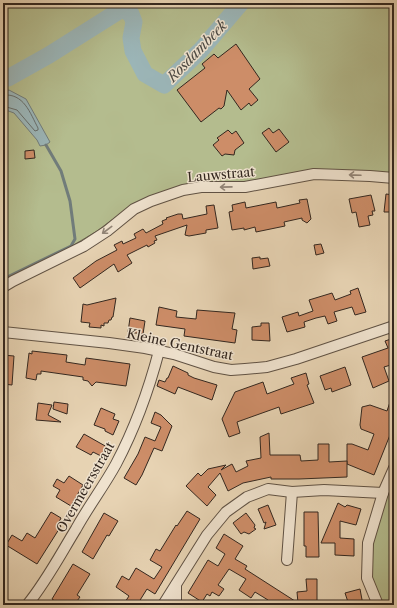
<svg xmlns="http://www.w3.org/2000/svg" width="397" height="608" font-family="'Libre Caslon Text',serif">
	<rect width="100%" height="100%" fill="#e7d3b3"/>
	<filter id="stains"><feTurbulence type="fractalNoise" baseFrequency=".005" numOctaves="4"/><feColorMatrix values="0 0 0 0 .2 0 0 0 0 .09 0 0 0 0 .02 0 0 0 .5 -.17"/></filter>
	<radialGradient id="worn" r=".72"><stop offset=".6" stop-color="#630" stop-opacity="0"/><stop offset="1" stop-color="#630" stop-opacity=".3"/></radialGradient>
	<g fill="#b4bc8e" stroke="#747256">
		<path d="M3,3H394V174H379L244,184H187L132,205L97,231L37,267L3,283Z"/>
		<path d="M394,475V605H382L371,576L373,538Z"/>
	</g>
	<path fill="#9bb5b7" stroke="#717c7a" d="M9,90L26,99L50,142L46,145L40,146L37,140L14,113L3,109V92Z"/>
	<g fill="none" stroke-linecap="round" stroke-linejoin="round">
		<path stroke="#676e6b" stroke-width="1" d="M3,95C24,93 30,113 38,128V130L35,131L17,110L3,106"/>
		<path stroke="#717c7a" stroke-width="3" d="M3,279L71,246L75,239L70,201L61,171L46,145"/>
		<path stroke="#9bb5b7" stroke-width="17" d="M3,78H8L49,55L122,9L131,14L134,22L131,38L133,51L145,74L164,85L201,50L241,3"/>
	</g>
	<g fill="#cd8d68" stroke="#33271f">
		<path d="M236,44L260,79L249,89L258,100L251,106L249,103L241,110L227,90L224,106L221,109L219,108L201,122L177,90L205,68L202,64L214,54L218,58Z"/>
		<path d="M269,128L273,133L279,129L289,142L276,152L262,133Z"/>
		<path d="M228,130L232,134L236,131L244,143L235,150L234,155L225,154L222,156L213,145L219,140L217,138Z"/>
		<path d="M34,150L35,158L25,159V151Z"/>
		<path d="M386,194L394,195V212H384Z"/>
		<path d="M371,195L375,211H372L373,215L368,216L370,225L359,227L356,212L352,213L349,199Z"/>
		<path d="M307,199L311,219L307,223L302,220V218L284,222L285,226L256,232L255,227L244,230V228L232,230L229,212L233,211L232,205L245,202L246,208L276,202L277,208L300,203L299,200Z"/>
		<path d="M214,205L218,228L206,230V233L189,236L185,235L187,225L155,236L157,240L154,241L155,243L148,247L147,245L127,255L132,263L118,272L114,264L80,288L73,278L96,261L117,250L114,245L122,241L123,244L136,238L134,234L143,229L146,233L163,224L162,221L167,219L166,218L178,214H182L183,219L207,214L206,206Z"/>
		<path d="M321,244L324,253L316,255L314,245Z"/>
		<path d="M260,257V259L268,258L270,266L253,269L252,258Z"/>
		<path d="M358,288L366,312L355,315L352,307L334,312L337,321L328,324L325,316L316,318L304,322L305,327L287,332L282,317L298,312L299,316L313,311L309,300L332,293L335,300L351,294L350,291Z"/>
		<path d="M116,298L113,317H112L111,320H109L108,323H104V326L101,325V328L89,327L90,323L81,322L83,304L87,305Z"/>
		<path d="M159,307L177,311L176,317L196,319L197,310L235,313L232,329L237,330L235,343L184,336L185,329L156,325Z"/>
		<path d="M130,318L145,321L143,334L128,332Z"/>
		<path d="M261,323H269L270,341L252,340V327L261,326Z"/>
		<path d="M394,338V364L384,367L389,381L373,388L362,357L388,348L385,341Z"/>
		<path d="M32,351L67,355L66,362L85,365L86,358L130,364L126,386L96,382L92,386L88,381L83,380V377L41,371V374H37L36,380L26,378L29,353L32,354Z"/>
		<path d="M3,355L14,356L12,385L3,384Z"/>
		<path d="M173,366L188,373V375L194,378L217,385L212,400L178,387L175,394L157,386L159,380L165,382L167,378H168Z"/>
		<path d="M345,367L351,385L332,392L331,388L325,390L320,376Z"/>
		<path d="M306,373L309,384L307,385L314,403L281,414L279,407L237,422L240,433L229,437L222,419L235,392L263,382L267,394L294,384L291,378Z"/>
		<path d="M393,393H394V425L374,475L347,464V444H352L368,450L374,434L361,429L360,425L362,407L370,405L387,411Z"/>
		<path d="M54,402L68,404L67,414L53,409Z"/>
		<path d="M38,403L52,405L48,415L61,422L36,420Z"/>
		<path d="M101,408L115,414L113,419L119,421L113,435L105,431V429L94,425Z"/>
		<path d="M155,412L161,415L172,426L162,451L154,448L142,475L136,485L124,478L138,454L145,437L155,441L161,427L151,423Z"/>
		<path d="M269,433L270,455H300L301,461L318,460V444H329V462L347,461V477L299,479H271V477L243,483L228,491L220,473L208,487L216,495L207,506L186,486L198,473L201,476L208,469L226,465L221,470L232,464L236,472L248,466L246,461L261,458L260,437Z"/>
		<path d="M84,434L107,447L101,456L93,452L91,455L76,447Z"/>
		<path d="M69,476L83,485L71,506L56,497L60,490L53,486L57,479L64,483Z"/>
		<path d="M338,503L345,507L347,505L361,509L356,525L340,521V538L354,539V556L335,555V543H321Z"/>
		<path d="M268,505L276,525L264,529L266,522L264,523L258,509Z"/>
		<path d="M187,511L200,519L155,594L147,589L137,605H123L129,596L116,587L122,576L129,580L136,568L154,579L162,567L150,560L156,549L160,551L176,525L177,526Z"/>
		<path d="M51,512L61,518L58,524L61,526L37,564L6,545L12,535L22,541L27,533L35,538Z"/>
		<path d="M304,512H318L319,557H306V546H304Z"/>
		<path d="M104,513L118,521L109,536L107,535L93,559L82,552Z"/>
		<path d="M246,513L255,525L254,528L256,529L249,534L244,532L241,534L233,523Z"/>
		<path d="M224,534L243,546L235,559L247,566L245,569L298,603L297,592L307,591L306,579H317V604L265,605L268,600L255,592L251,598L239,590L246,579L229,569L218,585L224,589L219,596L212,592L210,596L207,594L202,602L188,593L208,560L218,566L225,554L216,548Z"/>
		<path d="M73,564L90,574L77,595L80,597L74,605H61L52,599Z"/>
		<path d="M360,589L363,605H349L345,593Z"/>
	</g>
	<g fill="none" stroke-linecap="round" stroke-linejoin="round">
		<g stroke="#605244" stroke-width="12">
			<g id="minor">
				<path d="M3,287L13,281L84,246L107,231L134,209L151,201L183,190L201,187H245L314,174L370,176L394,178"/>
				<path d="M3,332L109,343L145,348L174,354L214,367L231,370L245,369L267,367L296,359L394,326"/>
				<path d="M287,560L292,492"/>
				<path d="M176,585V605"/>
				<path d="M27,605C46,582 60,555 76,529C88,507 104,486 116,464C134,430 149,389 159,351"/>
				<path d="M163,605L207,535L226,512L247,497L268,489L292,492L324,490L383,493"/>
				<path d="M378,605L367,578L368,543L383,493L394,468"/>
			</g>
		</g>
		<use href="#minor" stroke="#efe2ce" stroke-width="10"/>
	</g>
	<defs><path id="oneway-shaft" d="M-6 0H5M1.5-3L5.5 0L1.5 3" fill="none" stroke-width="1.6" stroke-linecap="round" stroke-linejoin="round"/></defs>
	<g stroke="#918476">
		<use href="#oneway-shaft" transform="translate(355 175) rotate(-178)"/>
		<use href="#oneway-shaft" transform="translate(226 187) rotate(179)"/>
		<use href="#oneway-shaft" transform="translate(107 230) rotate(143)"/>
	</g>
	<g text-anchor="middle" stroke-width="3" stroke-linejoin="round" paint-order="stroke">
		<g font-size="13" fill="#33271f" stroke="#efe2ce">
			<text transform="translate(221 174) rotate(-5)" y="5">Lauwstraat</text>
			<text transform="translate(180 344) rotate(12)" y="5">Kleine Gentstraat</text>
			<text transform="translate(85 487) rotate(-60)" y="5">Overmeersstraat</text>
		</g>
		<g font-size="14" font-style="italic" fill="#4d4a45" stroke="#efe2ce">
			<text transform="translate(197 51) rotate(-46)" y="5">Rosdambeek</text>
		</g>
	</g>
	<rect width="397" height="608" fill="none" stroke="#e7d3b3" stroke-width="16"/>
	<rect x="4" y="4" width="389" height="600" fill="none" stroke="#33271f" stroke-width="2"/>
	<rect x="8" y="8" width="381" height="592" fill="none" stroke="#33271f"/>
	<rect width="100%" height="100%" filter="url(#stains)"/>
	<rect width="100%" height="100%" fill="url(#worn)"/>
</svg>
